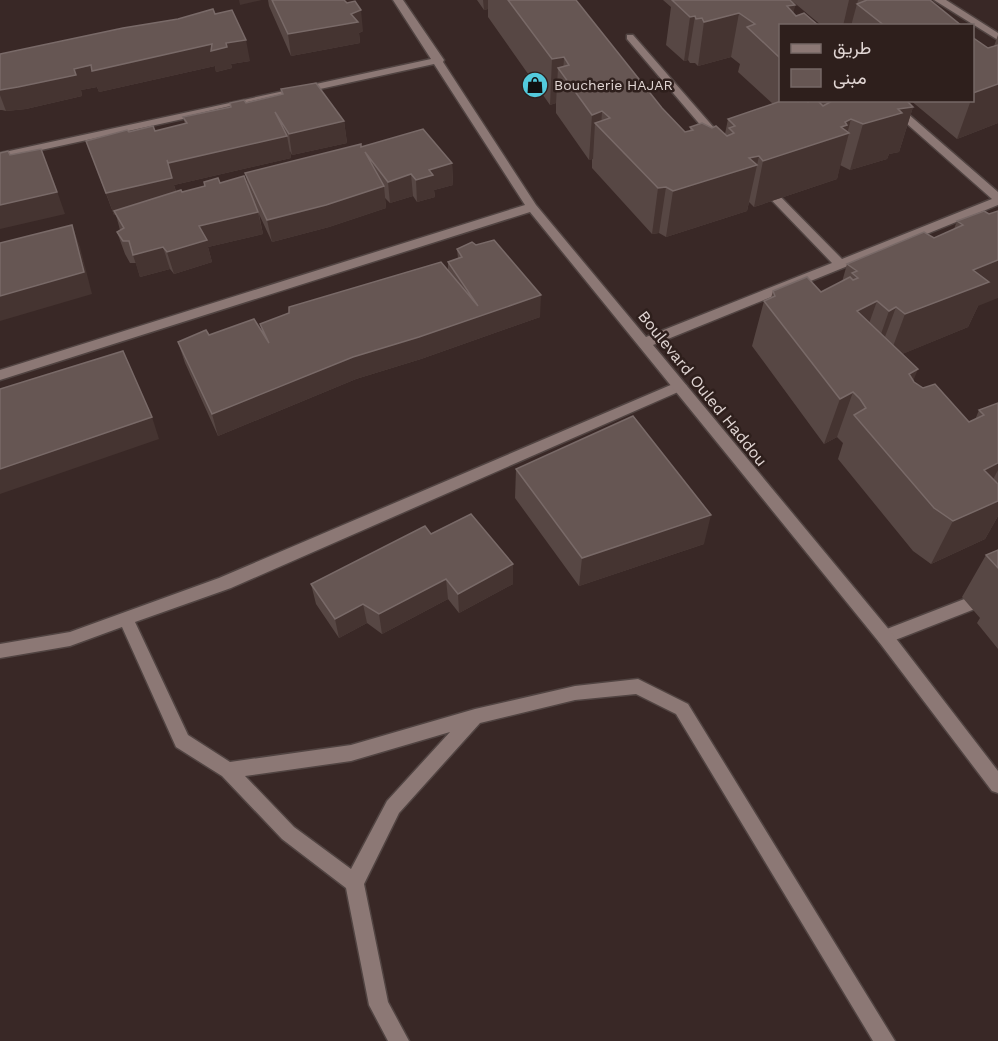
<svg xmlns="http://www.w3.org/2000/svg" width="998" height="1041" font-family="'Work Sans',Vazirmatn,sans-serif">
	<rect width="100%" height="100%" fill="#392826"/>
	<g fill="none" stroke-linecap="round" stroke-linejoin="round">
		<g stroke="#514442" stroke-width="3">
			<path id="service" d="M680,381L687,386L685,389L231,588L135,622L188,735L230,762L351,745L475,709L575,686L638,679L688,704L895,1041H873L676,714L636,694L575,700L480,723L399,813L364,884L388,1002L409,1041H388L369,1005L346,888L282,839L222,776L176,747L122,627L70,646L0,658V644L70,632L219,578ZM450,732L387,801L351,869L294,827L245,776L351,761Z"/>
		</g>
		<g stroke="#514442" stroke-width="3">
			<path id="pedestrian" d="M998,586V600L885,644L879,642L877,637L879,632Z"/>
		</g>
		<g stroke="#514442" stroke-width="3">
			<g id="minor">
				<path d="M393,0H403L444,60L443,62L536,205L646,337L832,263L758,186V182H766L842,259L992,199L880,100H892L998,192V205L653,345L891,632L998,771V793L992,791L879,642L530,212L0,380V370L525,205L434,64L0,159V153L431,59Z"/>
				<path d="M934,0H946L998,33V40Z"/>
				<path d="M627,35H633L722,137V141H714L627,39Z"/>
			</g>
		</g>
		<use href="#service" fill="#8c7875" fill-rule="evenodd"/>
		<use href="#pedestrian" fill="#8c7875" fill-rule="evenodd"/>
		<use href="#minor" fill="#8c7875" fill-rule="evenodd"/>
	</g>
	<g fill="#574744">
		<path d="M268,0H344L363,31L359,33L360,43L291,56L269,6Z"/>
		<path d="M477,0H576L662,108L685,132L690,131V127L712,128L725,134L728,119L773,104L738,72L740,64L731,57L698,66L695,63H690L688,60L684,61L666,45L671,7L663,0H790L795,5L793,13L780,26V100H906L913,107L899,152L889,154L887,159L850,170L840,165L837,179L754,207L749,202L747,211L666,237L659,233L652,234L592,168V159L589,160L556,113V103L550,105L488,17V9L484,10Z"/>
		<path d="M791,0H930L962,26H822Z"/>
		<path d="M215,14L250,61L231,64L232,68L216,72L215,66L99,92L97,87L81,90L82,96L26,109L6,111L2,110H0V54Z"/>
		<path d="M998,35V123L957,139L910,100H972V37L988,48L994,46Z"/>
		<path d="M281,89L344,121L347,143L292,155L290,151L291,158L174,185L176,191L182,192L220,183L248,185L245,173L361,147L452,163L453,185L434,190L435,197L417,202L413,196L390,203L385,198L386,208L329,227L272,242L259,214L263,234L208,247L212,262L174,274L170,269L140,277L136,263H130L125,254L117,232L120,230L116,215H114L86,141L129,132L155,131L185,124L183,117L282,94Z"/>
		<path d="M984,211L978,306L968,327L902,354L914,382L969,422L975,420L979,410L998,403V516L985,539L931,564L913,551L838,459L843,443L837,437L824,444L752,346L764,301L771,298L773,291L821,292L842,282L847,264L934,238L954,229L957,221Z"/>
		<path d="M457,249L540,317L421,359L356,379L218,436L185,363L178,342L209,335L262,331L260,324L448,271V262L458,258Z"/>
		<path d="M516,469L704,544L579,586L515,498Z"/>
		<path d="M431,534L513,584L459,613L448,599L382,634L367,623L339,638L316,604L311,584Z"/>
		<path d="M998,550V649L977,623L980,618L962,597L986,555Z"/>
	</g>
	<g fill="#453431">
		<path d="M239,0H262L240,5Z"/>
		<path d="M483,0H488V9L484,10Z"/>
		<path d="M849,0H858L851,26H843Z"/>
		<path d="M795,5L791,26L787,6Z"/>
		<path d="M361,10L363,31L359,33L360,43L291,56L288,34Z"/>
		<path d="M739,13L731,57L698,66L704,22Z"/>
		<path d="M695,16L688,60L684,61L690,17Z"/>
		<path d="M246,40L250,61L231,64L232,68L216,72L215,66L99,92L97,87L81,90L82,96L26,109L6,111L0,95V90L74,69L212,44L226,43Z"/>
		<path d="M564,57L563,75L558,68L556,103L550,105L552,59Z"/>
		<path d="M998,84V123L957,139L971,100H972L973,93Z"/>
		<path d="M913,107L899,152L889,154L887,159L850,170L863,124L898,109Z"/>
		<path d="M602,111L601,128L595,123L593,159L589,160L592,115Z"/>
		<path d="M851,119L847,134L849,133L837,179L754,207L763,161L841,127L845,122Z"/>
		<path d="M344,121L347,143L292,155L289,134Z"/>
		<path d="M287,136L291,158L174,185L178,200L114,211L116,215H114L106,193L168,163Z"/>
		<path d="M759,156L747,211L666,237L673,191L749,158Z"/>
		<path d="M452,163L453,185L434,190L435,197L417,202L416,180L429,170Z"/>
		<path d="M50,171L65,214L0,229V205Z"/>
		<path d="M411,174L413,196L390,203L388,182Z"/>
		<path d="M384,186L386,208L329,227L272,242L267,220Z"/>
		<path d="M666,187L659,233L652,234L658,188Z"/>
		<path d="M258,212L263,234L208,247L212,262L174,274L167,252L199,226Z"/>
		<path d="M72,225L80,247L92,294L0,321V296Z"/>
		<path d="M163,247L170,269L140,277L133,255Z"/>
		<path d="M998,260V298L978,306L968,327L888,360L905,314L973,270Z"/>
		<path d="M541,295L540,317L421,359L356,379L218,436L212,414L353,357Z"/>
		<path d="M877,301L861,346L857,311Z"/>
		<path d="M896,307L879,353L873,357L889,311Z"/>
		<path d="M918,369L900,414L909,374Z"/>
		<path d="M853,392L837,437L824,444L840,399Z"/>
		<path d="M152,417L159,439L0,494V469Z"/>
		<path d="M998,463V470L980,504L984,470Z"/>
		<path d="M998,501V516L985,539L931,564L953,521Z"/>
		<path d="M711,515L704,544L579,586L582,558Z"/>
		<path d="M513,564V584L459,613L458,594Z"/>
		<path d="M446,579L448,599L382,634L379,614Z"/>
		<path d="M363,604L367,623L339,638L335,619Z"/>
	</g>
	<g fill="#665653" stroke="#796a68" stroke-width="1.5">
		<path d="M272,0H344L347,3L355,1L361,10L351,14L358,22L288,34Z"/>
		<path d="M508,0H576L662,108L685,132L693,130L690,127L702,123L712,128L716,126L727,136L734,133L729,128L735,126L728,119L784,100H806L808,102L811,100H817L823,106L832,101L831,100H906L913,107L898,109L902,113L863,124L851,119L845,122L847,125L841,127L849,133L763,161L759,156L749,158L757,165L673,191L666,187L658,188L595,123L610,118L602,111L592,115L558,68L569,65L564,57L552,59Z"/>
		<path d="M672,0H790L795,5L787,6L796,16L804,13L819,26H780V58L747,27L755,24L739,13L704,22L702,18L696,19L695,16L690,17Z"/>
		<path d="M867,0H930L962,26H885L857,4Z"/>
		<path d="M213,9L215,14L232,10L246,40L226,43L227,47L211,51L212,44L92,71L91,65L74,69L76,75L18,87L0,90V54L123,28L178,19Z"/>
		<path d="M972,37L988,48L998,45V84L973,93H972Z"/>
		<path d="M316,83L344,121L289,134L275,112L287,136L168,163L167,160L172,178L106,193L86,141L127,130L129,132L153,126L155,131L187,123L183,117L231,107L230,103L244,100L246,103L283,94L281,89Z"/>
		<path d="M423,129L452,163L429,170L433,175L416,180L411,174L388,182L365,152L384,186L326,205L267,220L245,173L361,144V147Z"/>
		<path d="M41,149L57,192L0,205V153L8,151L10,155Z"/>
		<path d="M244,176L258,212L199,226L207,240L167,252L163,247L133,255L129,241H123L117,232L124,228L114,211L181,190L182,192L205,186L204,182L218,178L220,183Z"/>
		<path d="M984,211L989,214L998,211V260L973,270L989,282L905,314L896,307L889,311L877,301L857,311L918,369L909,374L914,382L923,388L935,384L969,422L984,415L979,410L998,403V463L984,470L998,484V501L953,521L934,508L854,415L866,408L860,399L853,392L840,399L764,301L775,296L773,291L807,277L821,292L850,277L853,280L858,278L852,273L857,271L847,264L924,232L934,238L963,225L957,221Z"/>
		<path d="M72,225L84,272L0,296V243Z"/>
		<path d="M494,240L541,295L419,337L353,357L212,414L178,342L206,330L209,335L254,319L269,343L260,324L289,313V307L441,262L478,306L448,262L462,257L457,249L472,242L476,245Z"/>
		<path d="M123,351L152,417L0,469V389Z"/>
		<path d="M633,416L711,515L582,558L516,469Z"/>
		<path d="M471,514L513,564L458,594L446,579L379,614L363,604L335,619L311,584L425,526L431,534Z"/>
		<path d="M998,550V568L986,555Z"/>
	</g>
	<defs>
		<g id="shop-disc" transform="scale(1.35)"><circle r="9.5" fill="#53cadc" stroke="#2e1f1c"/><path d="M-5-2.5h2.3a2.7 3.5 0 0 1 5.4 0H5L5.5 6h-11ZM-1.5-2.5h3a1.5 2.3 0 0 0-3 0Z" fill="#111"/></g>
	</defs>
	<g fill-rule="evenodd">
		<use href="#shop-disc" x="535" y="85"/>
	</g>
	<g text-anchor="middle" stroke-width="5" stroke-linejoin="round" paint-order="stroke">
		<g font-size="14" fill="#e1d6d4" stroke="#2e1f1c" text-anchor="start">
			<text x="554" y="90">Boucherie HAJAR</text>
		</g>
		<g font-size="16" fill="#e1d6d4" stroke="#2e1f1c">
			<text transform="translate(703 388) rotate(51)" y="6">Boulevard Ouled Haddou</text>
		</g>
	</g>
	<rect x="779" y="24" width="195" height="78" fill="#2e1f1c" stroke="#766866" stroke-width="1.5"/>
	<rect x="791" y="44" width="30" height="9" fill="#8c7875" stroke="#766866" stroke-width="1.5"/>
	<text x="833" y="54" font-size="18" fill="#e1d6d4">طريق</text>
	<rect x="791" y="69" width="30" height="18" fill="#665653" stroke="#766866" stroke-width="1.5"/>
	<text x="833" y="84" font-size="18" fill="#e1d6d4">مبنى</text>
</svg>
